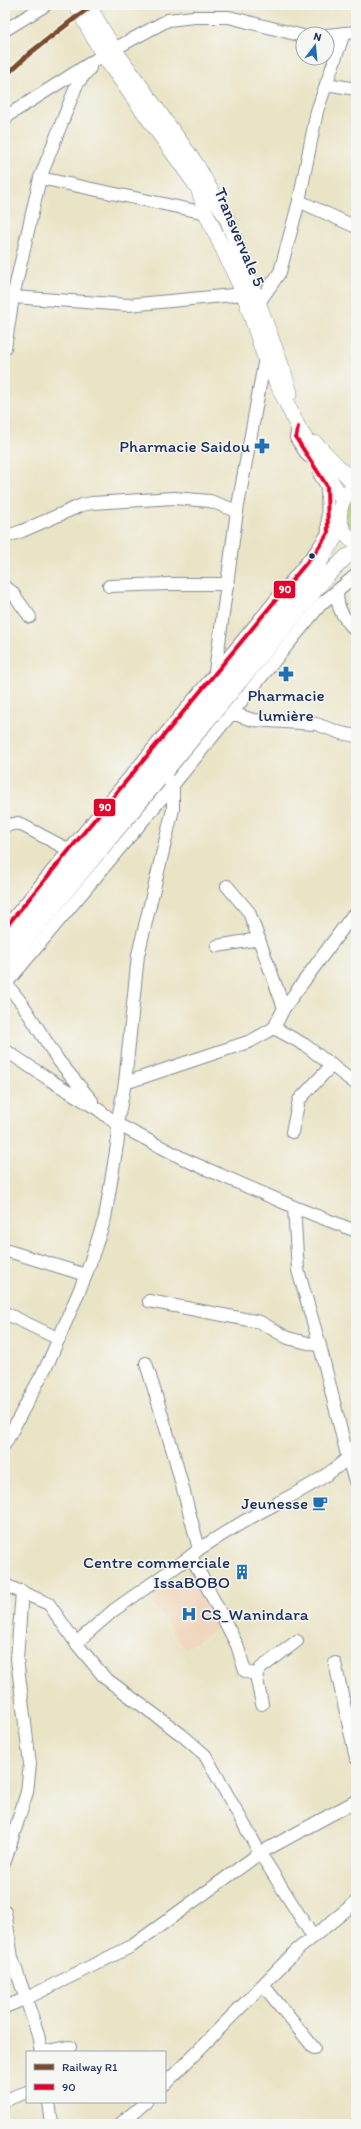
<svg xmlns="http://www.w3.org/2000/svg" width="361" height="2129" font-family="Itim,sans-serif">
	<rect width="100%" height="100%" fill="#f6f6f2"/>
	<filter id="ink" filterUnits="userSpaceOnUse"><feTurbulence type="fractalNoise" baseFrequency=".025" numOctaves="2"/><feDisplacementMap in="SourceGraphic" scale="8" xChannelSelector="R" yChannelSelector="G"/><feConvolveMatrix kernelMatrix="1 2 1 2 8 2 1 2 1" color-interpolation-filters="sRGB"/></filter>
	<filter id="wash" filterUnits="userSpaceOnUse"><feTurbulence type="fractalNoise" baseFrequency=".012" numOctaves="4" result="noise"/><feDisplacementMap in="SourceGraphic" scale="16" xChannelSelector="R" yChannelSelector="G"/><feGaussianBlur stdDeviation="0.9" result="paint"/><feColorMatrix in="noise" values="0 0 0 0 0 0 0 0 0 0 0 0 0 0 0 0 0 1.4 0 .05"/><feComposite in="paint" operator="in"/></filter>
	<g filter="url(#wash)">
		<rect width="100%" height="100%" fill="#eae4c6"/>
		<path fill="#f0d6bc" d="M190,1571L212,1603L223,1624L185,1649L150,1598Z"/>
		<path fill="#b3d47c" stroke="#67826d" d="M356,491V534C340,519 343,507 356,491Z"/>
	</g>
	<g filter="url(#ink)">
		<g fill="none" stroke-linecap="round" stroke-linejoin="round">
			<g stroke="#828a92" stroke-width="14">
				<g id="minor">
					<path d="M5,30L46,5"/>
					<path d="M327,35L356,32"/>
					<path d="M326,84L356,89"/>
					<path d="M5,120L10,114L103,55L168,20L194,17H229L303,36"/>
					<path d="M40,178L206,213"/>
					<path d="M299,201L356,227"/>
					<path d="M13,297L128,305L244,294"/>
					<path d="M258,304L280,272L299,201L317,111L344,33"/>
					<path d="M5,348L13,297L40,178L77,84L90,68"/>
					<path d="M298,427L296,438L308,456"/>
					<path d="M5,537L22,531L82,505L92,503L174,498L210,501L237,511"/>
					<path d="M109,586L169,584H228"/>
					<path d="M5,587L12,592L30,617"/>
					<path d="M337,591C337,610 343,617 356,631"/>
					<path d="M215,672L237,511L265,358"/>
					<path d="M230,715H238L253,720L316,724L341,733L356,736"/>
					<path d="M5,826L18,823L69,850"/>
					<path d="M227,886L249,912L284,1008"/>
					<path d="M5,928L317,550L328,533L327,486L320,475"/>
					<path d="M217,946L259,939"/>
					<path d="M5,982L23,1005L58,1060L92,1101"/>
					<path d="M5,985L173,785L321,604L356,575"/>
					<path d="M274,1028L284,1008L352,916L356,915"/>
					<path d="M5,1050L50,1080L99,1110L117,1124L186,1160L294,1207L356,1231"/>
					<path d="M125,1083L251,1041L274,1028L305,1045L356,1084"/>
					<path d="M292,1132L299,1100L332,1065"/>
					<path d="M294,1207L298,1270L320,1346L348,1459L356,1484"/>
					<path d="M5,1250L86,1275"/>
					<path d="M149,1301L260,1322L288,1338L320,1346"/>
					<path d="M5,1313L59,1339"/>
					<path d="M146,1363L174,1455L199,1549"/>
					<path d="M5,1444L49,1361L86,1275L105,1218L118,1139L117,1124L125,1083L138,955L173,809V785L163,775"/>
					<path d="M191,1556L237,1645L245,1671L256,1675L262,1704"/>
					<path d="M5,1585L49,1604L76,1643L105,1678L182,1735L205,1755L260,1853L313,1937"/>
					<path d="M76,1643L114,1610L191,1556L199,1549C220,1536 242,1522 264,1510C297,1493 330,1477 356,1450"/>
					<path d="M335,1663L356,1758"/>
					<path d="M256,1675L261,1668L297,1641"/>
					<path d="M5,1861L27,1792L30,1764L17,1659L22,1591"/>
					<path d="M5,1912L12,1958L38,2034L41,2052"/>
					<path d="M263,1985L314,2048"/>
					<path d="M5,2007L27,1998L132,1946L260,1853L356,1801"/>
					<path d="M42,2052L70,2047"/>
					<path d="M165,2084L297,1950L356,1902"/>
					<path d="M5,2100L27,2092"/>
					<path d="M49,2102L52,2124"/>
					<path d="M120,2124L146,2102"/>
				</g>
			</g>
			<g stroke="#828a92" stroke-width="16">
				<g id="major">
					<path d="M76,5L103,55L198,188L206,213L244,294L265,358L298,427L342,499"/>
					<path d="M88,5L114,49L196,164L228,221L283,370L290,393"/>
					<path d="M315,443L356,485"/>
					<path d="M349,491C335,508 336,531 356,543"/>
					<path d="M5,944L317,567L341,527"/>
					<path d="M5,965L327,576L346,557L356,553"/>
				</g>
			</g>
			<use href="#minor" stroke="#fff" stroke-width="12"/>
			<use href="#major" stroke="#fff" stroke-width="15"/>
			<g stroke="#f6f6f2" stroke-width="7">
				<path id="bus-1" d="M5,928L317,550L328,533L327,486L296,438L298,427"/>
			</g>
			<use href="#bus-1" stroke="#e4002b" stroke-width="4"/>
			<g stroke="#f6f6f2" stroke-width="8">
				<path id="rail-1" d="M5,76L30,53L92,5"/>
			</g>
			<use href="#rail-1" stroke="#7a4b2a" stroke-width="5"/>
		</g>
	</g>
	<defs>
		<g id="pharmacy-bare" transform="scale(1.2)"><path d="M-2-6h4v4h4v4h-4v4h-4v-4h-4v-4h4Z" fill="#1f6fb2" stroke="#f6f6f2" stroke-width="2.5" paint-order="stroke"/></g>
		<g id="cafe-bare" transform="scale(1.2)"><path d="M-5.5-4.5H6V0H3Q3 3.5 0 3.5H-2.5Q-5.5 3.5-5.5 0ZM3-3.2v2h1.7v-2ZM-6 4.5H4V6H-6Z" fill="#1f6fb2" stroke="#f6f6f2" stroke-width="2.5" paint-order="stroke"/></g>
		<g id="building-bare" transform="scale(1.2)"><path d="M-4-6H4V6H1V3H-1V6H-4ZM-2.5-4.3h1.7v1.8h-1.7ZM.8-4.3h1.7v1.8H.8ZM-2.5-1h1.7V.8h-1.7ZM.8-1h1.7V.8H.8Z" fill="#1f6fb2" stroke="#f6f6f2" stroke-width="2.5" paint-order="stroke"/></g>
		<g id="hospital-bare" transform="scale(1.2)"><path d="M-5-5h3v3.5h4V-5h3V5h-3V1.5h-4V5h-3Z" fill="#1f6fb2" stroke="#f6f6f2" stroke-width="2.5" paint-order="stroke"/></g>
	</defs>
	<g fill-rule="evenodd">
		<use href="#pharmacy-bare" x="262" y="446"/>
		<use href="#pharmacy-bare" x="286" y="674"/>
		<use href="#cafe-bare" x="320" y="1503"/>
		<use href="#building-bare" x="242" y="1572"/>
		<use href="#hospital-bare" x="189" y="1614"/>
	</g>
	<circle fill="#1b2f5e" stroke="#f6f6f2" stroke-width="1.5" cx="312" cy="556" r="3.5"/>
	<g text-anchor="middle" stroke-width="3" stroke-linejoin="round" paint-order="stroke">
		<g font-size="17" fill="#1b2f5e" stroke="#f6f6f2">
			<text transform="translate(240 237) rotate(67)" y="6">Transvervale 5</text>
		</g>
		<g font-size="17" fill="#1b2f5e" stroke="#f6f6f2" text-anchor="end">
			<text x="250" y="452">Pharmacie Saidou</text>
			<text x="286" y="701" text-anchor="middle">Pharmacie<tspan x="286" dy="20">lumière</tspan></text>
			<text x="308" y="1509">Jeunesse</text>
			<text x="230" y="1568">Centre commerciale<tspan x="230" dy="20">IssaBOBO</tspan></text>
			<text x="201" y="1620" text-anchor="start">CS_Wanindara</text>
		</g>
	</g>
	<g stroke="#f6f6f2" stroke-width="1.5">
		<rect x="273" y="580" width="23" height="19" rx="4" fill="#e4002b"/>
		<rect x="93" y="798" width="23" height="19" rx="4" fill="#e4002b"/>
	</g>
	<g font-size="11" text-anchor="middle" font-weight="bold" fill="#fff">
		<text x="285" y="593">90</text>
		<text x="105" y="811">90</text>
	</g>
	<rect width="361" height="2129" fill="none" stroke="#f6f6f2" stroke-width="20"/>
	<rect x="26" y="2051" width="140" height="52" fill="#f6f6f2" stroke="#9ea6b7"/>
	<rect x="34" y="2064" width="20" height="6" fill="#7a4b2a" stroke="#9ea6b7"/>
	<text x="62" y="2071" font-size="12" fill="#1b2f5e">Railway R1</text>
	<rect x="34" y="2084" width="20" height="6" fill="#e4002b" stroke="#9ea6b7"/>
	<text x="62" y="2091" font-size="12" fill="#1b2f5e">90</text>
	<g transform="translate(315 46) rotate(16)"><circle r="19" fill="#f6f6f2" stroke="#9ea6b7"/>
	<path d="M0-3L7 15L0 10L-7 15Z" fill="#1f6fb2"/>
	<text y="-6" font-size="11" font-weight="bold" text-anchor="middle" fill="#1b2f5e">N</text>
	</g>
</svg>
